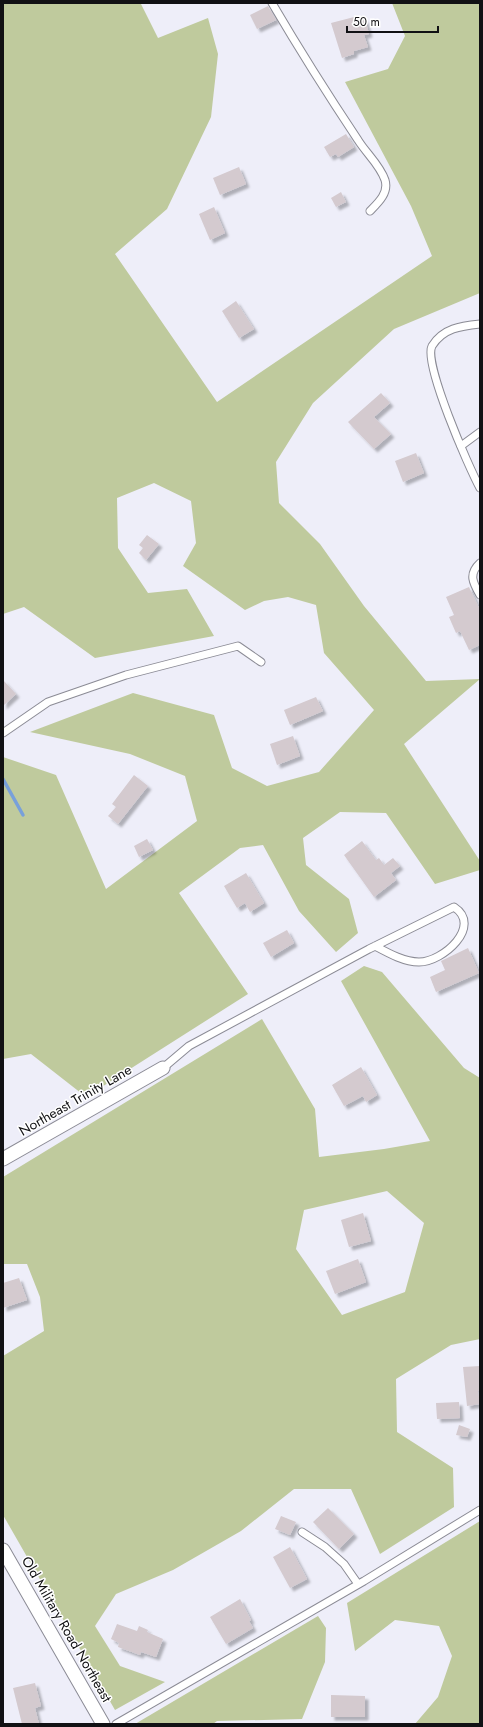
<svg xmlns="http://www.w3.org/2000/svg" width="483" height="1727" font-family="Jost,sans-serif">
	<defs>
		<filter id="shadow"><feDropShadow dx="3.5" dy="3.5" stdDeviation="1" flood-color="#0004"/></filter>
	</defs>
	<rect width="100%" height="100%" fill="#eeeef9"/>
	<g fill="#bfca9d" fill-rule="evenodd">
		<path d="M3,3H142L141,4L158,38L208,18L218,54L211,117L167,209L115,254L217,402L432,256L411,206L345,82L388,69L405,36L392,3H480V293L394,329L313,403L276,462L279,503L320,544L364,606L426,681L480,679L404,744L480,861V870L435,884L386,813L340,812L303,838L306,865L349,899L358,933L336,952L299,911L263,845L240,848L179,893L248,994L86,1097L31,1054L3,1059V757L56,775L106,889L197,821L185,776L130,754L30,732L133,693L214,715L232,768L267,786L319,772L374,710L324,653L316,605L288,597L264,601L245,610L183,566L196,543L191,501L154,483L117,498L118,548L148,593L187,589L214,636L95,658L24,607L3,614Z"/>
		<path d="M364,966L382,972L464,1068L480,1078V1339L451,1345L396,1379L397,1432L453,1468L454,1507L380,1554L351,1489H294L241,1531L173,1570L116,1594L95,1626L120,1666L165,1682L115,1710L3,1515V1356L44,1331L40,1297L27,1264H3V1177L262,1019L315,1109L319,1157L384,1149L430,1141L341,981ZM387,1191L424,1223L405,1292L342,1315L296,1249L304,1210Z"/>
		<path d="M480,1521V1724H415L438,1697L452,1656L439,1626L395,1620L355,1651L347,1603Z"/>
		<path d="M318,1616L326,1628L325,1662L302,1719L217,1721L213,1724H135Z"/>
	</g>
	<g fill="none" stroke-linecap="round" stroke-linejoin="round">
		<path stroke="#78a0da" stroke-width="3.5" d="M3,779L23,815"/>
	</g>
	<g fill="#d4cacf" filter="url(#shadow)">
		<path d="M268,6L276,20L257,29L250,15Z"/>
		<path d="M358,16L359,20L365,19L369,34L364,35L368,47L354,51V54L342,58L331,23Z"/>
		<path d="M346,134L354,147L338,157L336,154L330,157L324,147Z"/>
		<path d="M239,167L246,184L220,195L213,178Z"/>
		<path d="M341,192L346,202L336,207L331,198Z"/>
		<path d="M214,207L225,233L210,240L199,214Z"/>
		<path d="M236,301L254,329L239,338L222,311Z"/>
		<path d="M381,393L390,403L374,417L391,434L374,449L348,422Z"/>
		<path d="M416,453L424,473L403,482L395,461Z"/>
		<path d="M147,535L159,544L146,560L139,553L143,548L139,545Z"/>
		<path d="M469,587L480,610V645L469,650L460,631L456,633L449,617L454,615L446,597Z"/>
		<path d="M3,680L16,694L3,706Z"/>
		<path d="M316,697L323,711L290,725L284,710Z"/>
		<path d="M293,736L300,756L277,765L270,744Z"/>
		<path d="M134,775L148,786L118,824L108,816L116,807L112,804Z"/>
		<path d="M147,839L153,850L139,857L134,846Z"/>
		<path d="M362,841L376,860L379,858L384,865L393,858L400,866L391,873L396,880L374,897L344,855Z"/>
		<path d="M246,873L264,903L250,912L245,903L237,908L224,886Z"/>
		<path d="M287,930L294,943L271,957L263,943Z"/>
		<path d="M468,948L479,973L436,992L430,977L445,970L441,961Z"/>
		<path d="M361,1067L377,1095L366,1102L363,1096L344,1106L332,1085Z"/>
		<path d="M363,1213L371,1241L349,1247L341,1220Z"/>
		<path d="M358,1259L366,1282L335,1294L326,1271Z"/>
		<path d="M19,1278L27,1300L3,1308V1283Z"/>
		<path d="M480,1366V1391H478L480,1404L467,1406L463,1367Z"/>
		<path d="M459,1402L460,1418L437,1419L436,1403Z"/>
		<path d="M459,1425L470,1429L467,1437L456,1435Z"/>
		<path d="M328,1508L354,1534L339,1549L313,1522Z"/>
		<path d="M281,1516L296,1522L290,1535L275,1529Z"/>
		<path d="M290,1547L307,1579L290,1588L273,1557Z"/>
		<path d="M240,1599L251,1620L249,1621L253,1628L226,1644L210,1617Z"/>
		<path d="M117,1624L137,1631L139,1626L148,1630L147,1632L163,1639L156,1657L141,1652L140,1655L118,1647L119,1643L111,1639Z"/>
		<path d="M35,1683L41,1706L35,1708L39,1724H22L13,1688Z"/>
		<path d="M331,1695L365,1696V1717H331Z"/>
	</g>
	<g fill="none" stroke-linecap="round" stroke-linejoin="round">
		<g stroke="#8b8b95" stroke-width="9">
			<g id="lane">
				<path d="M272,3C299,49 328,95 358,140C366,153 380,165 385,180C389,193 378,203 370,211"/>
				<path d="M480,324C461,326 443,328 432,346C423,363 469,468 480,488"/>
				<path d="M461,446L480,432"/>
				<path d="M480,563C468,574 473,583 480,595"/>
				<path d="M3,733L48,702L126,675L238,646L261,662"/>
				<path d="M163,1068L189,1046L369,949L454,907C483,926 443,962 419,962C404,962 388,953 375,946"/>
				<path d="M302,1532L325,1547L344,1564L358,1584"/>
				<path d="M116,1724L364,1581L480,1510"/>
			</g>
		</g>
		<g stroke="#8b8b95" stroke-width="15">
			<g id="street">
				<path d="M3,1159L163,1068"/>
				<path d="M3,1550L103,1724"/>
			</g>
		</g>
		<use href="#lane" stroke="#fff" stroke-width="7"/>
		<use href="#street" stroke="#fff" stroke-width="13"/>
	</g>
	<g text-anchor="middle" stroke-width="3" stroke-linejoin="round" paint-order="stroke">
		<g font-size="14" fill="#111114" stroke="#fff">
			<text transform="translate(75 1100) rotate(-30)" y="5">Northeast Trinity Lane</text>
			<text transform="translate(67 1629) rotate(60)" y="5">Old Military Road Northeast</text>
		</g>
	</g>
	<rect width="483" height="1727" fill="none" stroke="#111114" stroke-width="8"/>
	<path d="M347 26v6h91v-6" fill="none" stroke="#111114" stroke-width="2"/>
	<text x="353" y="26" font-size="12" fill="#111114" stroke="#ffffff" stroke-width="3" paint-order="stroke">50 m</text>
</svg>
